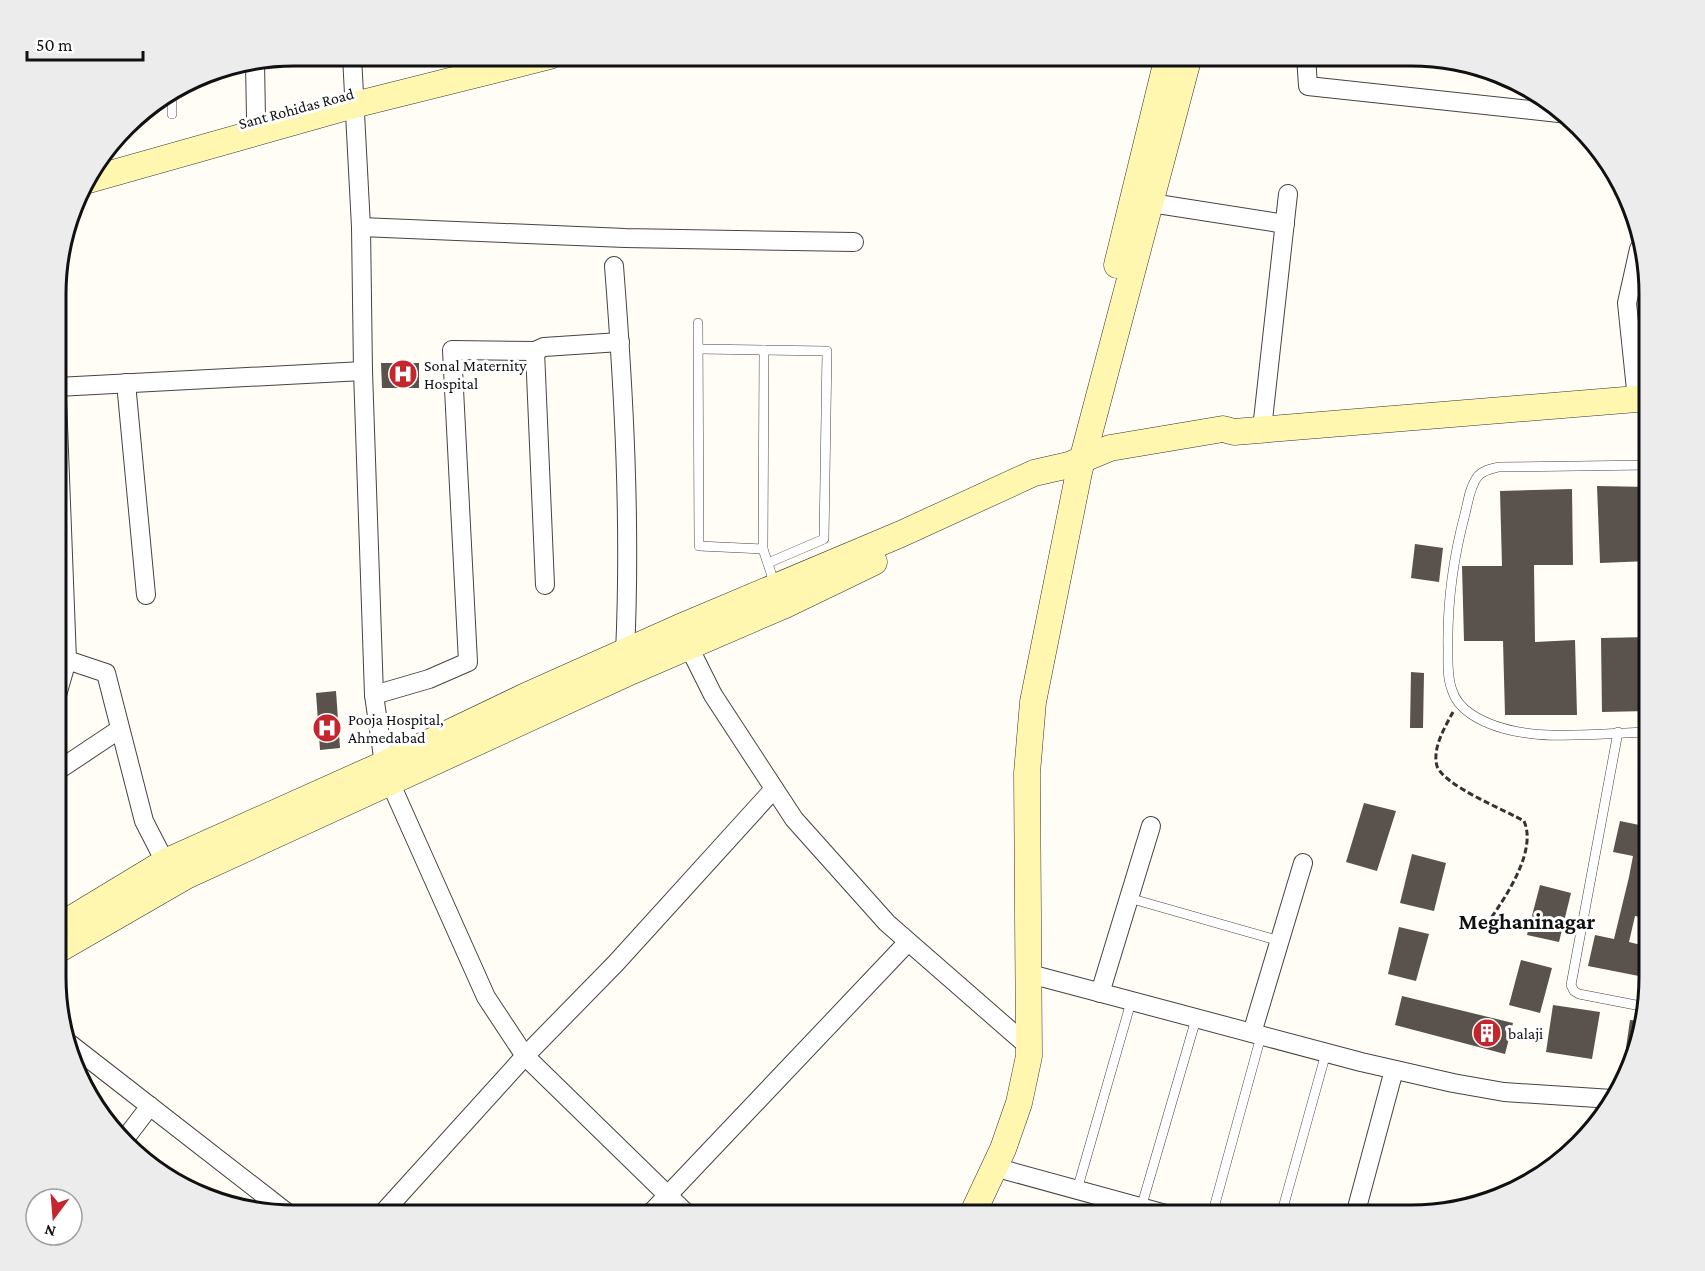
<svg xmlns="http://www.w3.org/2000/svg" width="1705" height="1271" font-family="'Crimson Pro',serif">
	<rect width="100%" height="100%" fill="#fffdf5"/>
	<g fill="#5a524d">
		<path d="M381,363H419V388H382Z"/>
		<path d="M1597,486L1649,487V561L1600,563Z"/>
		<path d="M1572,489L1573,565H1534L1535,642L1575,640L1577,715H1505L1503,641H1464L1462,566H1502L1500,491Z"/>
		<path d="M1415,544L1443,548L1439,582L1411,578Z"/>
		<path d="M1649,637V711L1602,712L1601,638Z"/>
		<path d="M1411,672L1424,673L1423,728H1410Z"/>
		<path d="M336,691L340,748L320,750L316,693Z"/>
		<path d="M1364,803L1396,811L1377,871L1346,862Z"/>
		<path d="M1620,821L1649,827V860L1647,859L1641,886L1649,887V919L1635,916L1629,942L1649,947V978L1588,966L1595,935L1614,939L1629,877L1633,856L1613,852Z"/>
		<path d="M1412,854L1446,863L1434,911L1400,903Z"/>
		<path d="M1540,885L1571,893L1559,942L1527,935Z"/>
		<path d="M1399,927L1429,934L1416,981L1388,974Z"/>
		<path d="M1521,960L1552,968L1540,1013L1509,1005Z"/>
		<path d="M1402,996L1513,1023L1505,1054L1395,1025Z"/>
		<path d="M1553,1005L1600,1012L1592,1059L1546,1052Z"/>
		<path d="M1630,1020L1642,1021L1634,1057L1625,1055Z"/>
	</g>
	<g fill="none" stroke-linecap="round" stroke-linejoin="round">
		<g stroke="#444" stroke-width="10">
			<g id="lane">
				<path d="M172,94V114"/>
				<path d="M698,323L699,546L763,549"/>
				<path d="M699,349L827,351L824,539L768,563"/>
				<path d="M764,350L763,549L775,585"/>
				<path d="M1618,732L1571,985L1574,991L1579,994L1646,1007"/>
				<path d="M1649,732C1594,733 1519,746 1471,714C1462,708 1455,700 1452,690C1447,677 1448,662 1448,649C1447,602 1453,559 1465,514C1468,502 1470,486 1478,476C1484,470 1491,469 1499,467L1649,465"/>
				<path d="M1129,898L1280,941"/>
				<path d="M1077,1190L1131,1002"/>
				<path d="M1141,1208L1196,1019"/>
				<path d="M1212,1215L1261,1036"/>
				<path d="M1281,1215L1326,1053"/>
			</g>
		</g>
		<g stroke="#444" stroke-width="20">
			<g id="street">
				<path d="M352,56L361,227L363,371L374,695L384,764L390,782L486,997L525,1056L688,1215"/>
				<path d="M1306,56L1308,86L1568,114"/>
				<path d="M255,62L256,118"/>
				<path d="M1151,203L1285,224"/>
				<path d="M361,227L625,238L854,242"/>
				<path d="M614,266C624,394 631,524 625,653"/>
				<path d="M535,351L545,585"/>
				<path d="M126,383L146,595"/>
				<path d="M57,387L363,371"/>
				<path d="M57,399L67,660L106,673L144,821L165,862"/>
				<path d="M1637,399L1627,303L1639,249"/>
				<path d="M1262,429L1288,194"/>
				<path d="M684,637L713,695L794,819L887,923L1021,1040L1029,1041"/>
				<path d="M57,695L67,660"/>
				<path d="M374,695L429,679L468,662L452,350L535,351L544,347L620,342"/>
				<path d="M57,771L120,729"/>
				<path d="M1030,974L1361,1062L1453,1083L1504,1092L1612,1099"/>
				<path d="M1100,993L1151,826"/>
				<path d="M1252,1033L1303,863"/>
				<path d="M70,1044L290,1215"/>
				<path d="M124,1140L150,1106"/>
				<path d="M994,1167L1169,1215"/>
				<path d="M381,1215L525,1056L616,963L774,789"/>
				<path d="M649,1215L908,942"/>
				<path d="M1355,1215L1394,1070"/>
			</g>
		</g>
		<g stroke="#333" stroke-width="27">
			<g id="secondary">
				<path d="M85,181L354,105L550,56"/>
				<path d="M1117,265L1168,56"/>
				<path d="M56,928L165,862L384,764L530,694L680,627L901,534L1034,473L1069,465L1110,448L1223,429L1234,432L1649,398"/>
				<path d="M56,951L186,876L632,671L785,605L874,562"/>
				<path d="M972,1215L1003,1149L1019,1103L1029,1056L1027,773L1033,702L1079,472L1189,56"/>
			</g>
		</g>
		<path stroke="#333" stroke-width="3" stroke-dasharray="6 3" stroke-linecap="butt" d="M1453,712C1445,727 1432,748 1437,766C1444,786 1505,810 1524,821C1537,850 1507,895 1491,918"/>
		<use href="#lane" stroke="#fff" stroke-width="9"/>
		<use href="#street" stroke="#fff" stroke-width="18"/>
		<use href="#secondary" stroke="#fff6b0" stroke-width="26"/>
	</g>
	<defs>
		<g id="hospital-disc" transform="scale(1.5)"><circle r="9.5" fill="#c4262e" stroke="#fff"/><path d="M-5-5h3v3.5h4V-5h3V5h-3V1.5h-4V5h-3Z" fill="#fff"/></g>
		<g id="building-disc" transform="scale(1.5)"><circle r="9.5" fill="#c4262e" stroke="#fff"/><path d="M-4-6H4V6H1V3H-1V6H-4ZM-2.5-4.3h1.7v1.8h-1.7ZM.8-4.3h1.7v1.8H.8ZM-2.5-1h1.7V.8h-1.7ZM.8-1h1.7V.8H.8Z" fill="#fff"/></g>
	</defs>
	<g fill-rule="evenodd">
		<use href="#hospital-disc" x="403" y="374"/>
		<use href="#hospital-disc" x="327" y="728"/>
		<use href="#building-disc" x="1487" y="1033"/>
	</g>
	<g text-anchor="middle" stroke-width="6" stroke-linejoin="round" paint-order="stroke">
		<g font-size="16" fill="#111" stroke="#fff">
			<text transform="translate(296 108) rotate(-15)" y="6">Sant Rohidas Road</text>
		</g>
		<g font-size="16" fill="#111" stroke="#fff" text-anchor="start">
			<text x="424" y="371">Sonal Maternity<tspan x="424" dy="18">Hospital</tspan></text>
			<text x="348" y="725">Pooja Hospital,<tspan x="348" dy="18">Ahmedabad</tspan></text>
			<text x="1508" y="1039">balaji</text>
		</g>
		<g font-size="22" font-weight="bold" fill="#111" stroke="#fff">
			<text x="1527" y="929">Meghaninagar</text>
		</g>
	</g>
	<path d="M0 0H1705V1271H0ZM294 66H1411A228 228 0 0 1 1639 294V977A228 228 0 0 1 1411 1205H294A228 228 0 0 1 66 977V294A228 228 0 0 1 294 66Z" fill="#ececec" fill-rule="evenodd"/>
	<path fill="none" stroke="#111" stroke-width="3" d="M294 66H1411A228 228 0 0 1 1639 294V977A228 228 0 0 1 1411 1205H294A228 228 0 0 1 66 977V294A228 228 0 0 1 294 66Z"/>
	<g transform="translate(54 1217) rotate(196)"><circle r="28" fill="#ffffff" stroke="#a0a0a0" stroke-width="1.5"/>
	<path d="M0-4.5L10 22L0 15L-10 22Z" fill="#c4262e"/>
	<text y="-9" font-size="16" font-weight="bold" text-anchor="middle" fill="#111111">N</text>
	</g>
	<path d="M27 51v9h116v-9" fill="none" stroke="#111111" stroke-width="3"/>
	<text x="36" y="51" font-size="18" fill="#111111" stroke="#ffffff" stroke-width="4.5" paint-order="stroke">50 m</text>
</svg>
